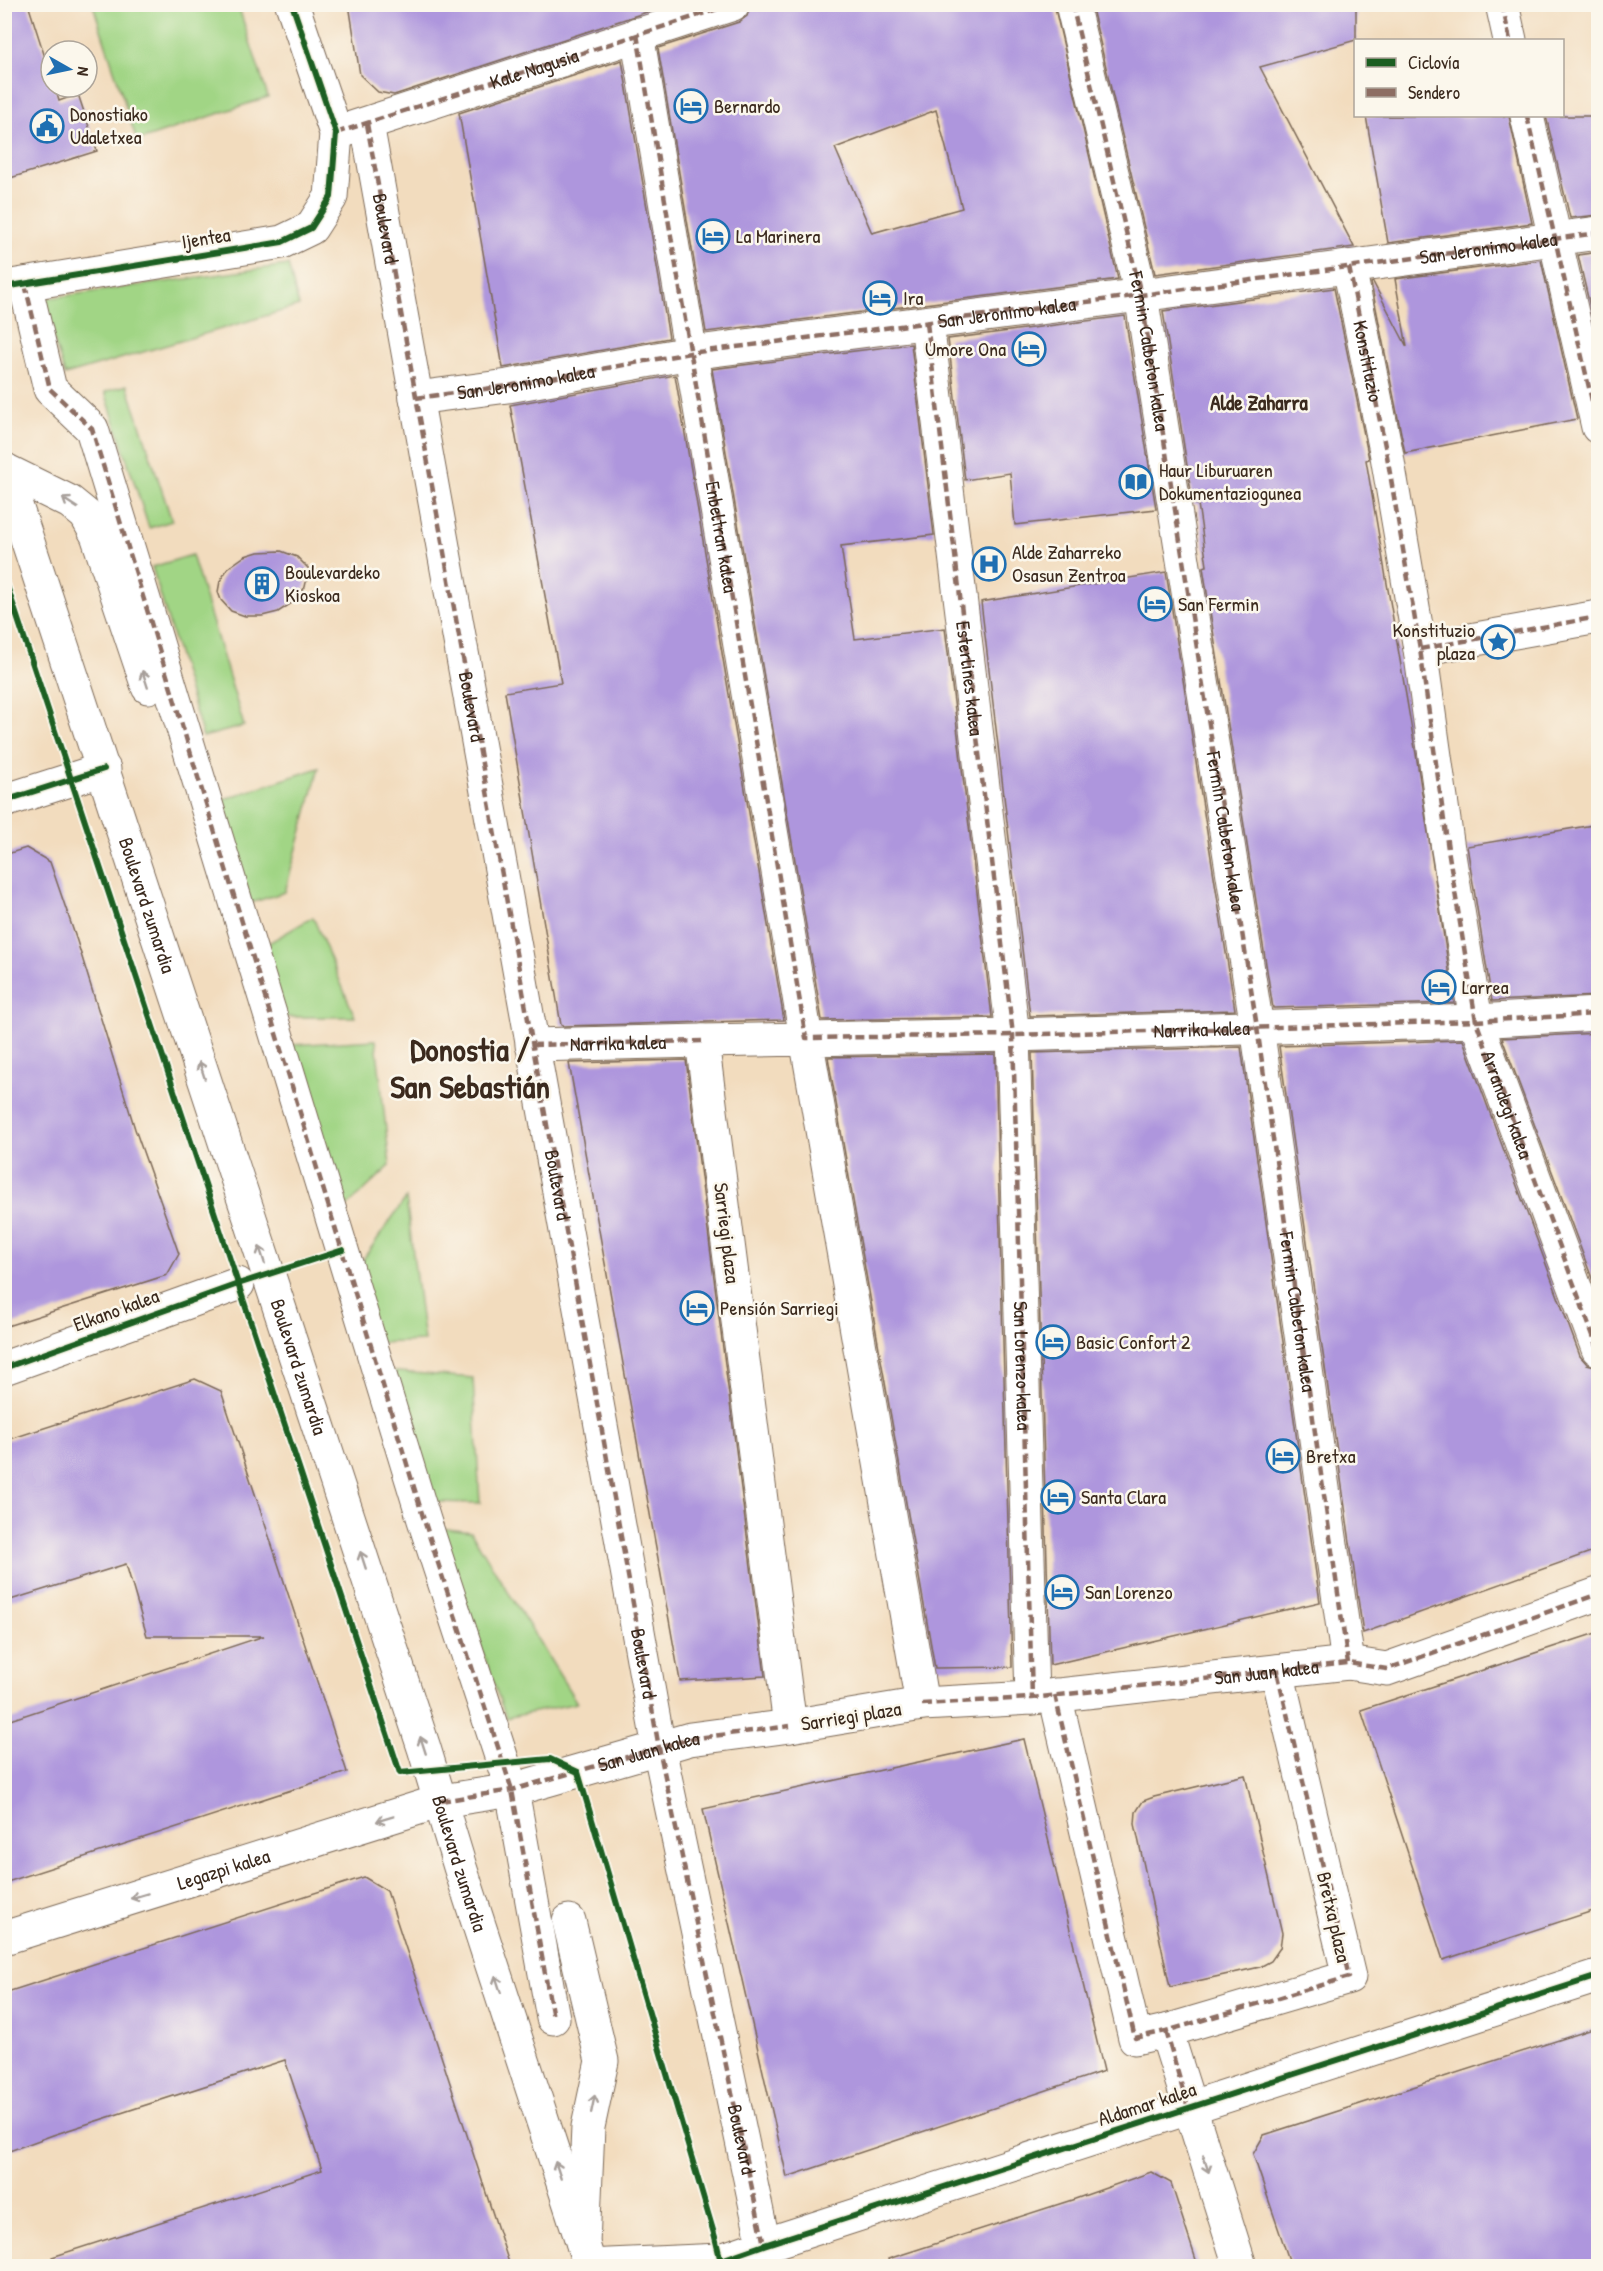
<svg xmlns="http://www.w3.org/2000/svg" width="1603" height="2271" font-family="'Patrick Hand',sans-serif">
	<rect width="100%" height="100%" fill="#fbf7ec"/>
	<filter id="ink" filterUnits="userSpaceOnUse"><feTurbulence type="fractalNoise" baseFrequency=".0167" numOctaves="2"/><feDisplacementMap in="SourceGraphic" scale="12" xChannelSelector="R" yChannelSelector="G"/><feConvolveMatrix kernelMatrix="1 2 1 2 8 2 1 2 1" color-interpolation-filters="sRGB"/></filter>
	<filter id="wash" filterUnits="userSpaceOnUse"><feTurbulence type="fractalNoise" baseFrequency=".008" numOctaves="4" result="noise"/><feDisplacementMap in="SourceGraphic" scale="24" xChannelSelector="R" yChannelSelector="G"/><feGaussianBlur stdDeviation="1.35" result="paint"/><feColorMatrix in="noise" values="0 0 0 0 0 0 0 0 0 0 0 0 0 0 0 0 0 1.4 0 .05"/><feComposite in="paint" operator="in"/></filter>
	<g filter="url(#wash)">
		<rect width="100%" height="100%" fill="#f2dcbe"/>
		<g fill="#a1d585" stroke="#6e8052" stroke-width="1.5">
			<path d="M93,5H238L268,97L137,141Z"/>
			<path d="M288,265L299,306L65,375L41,299Z"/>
			<path d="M127,385L172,521L149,528L105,392Z"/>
			<path d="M192,555L244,726L203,737L152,567Z"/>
			<path d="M319,768L285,892L251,903L218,801Z"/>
			<path d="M313,917L355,1017H282L260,948Z"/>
			<path d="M376,1040L390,1166L341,1212L291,1045Z"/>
			<path d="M406,1198L424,1341L378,1343L357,1268Z"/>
			<path d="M387,1371L473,1378L480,1503L431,1502Z"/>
			<path d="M439,1528L471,1532L577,1703L506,1718Z"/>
		</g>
		<g id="blocks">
			<g fill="#ae96dd" fill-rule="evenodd">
				<path d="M4,4H28L51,76V87H55L59,101L78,94L97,151L4,180Z"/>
				<path d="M349,4H671L394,95L378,92L360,75Z"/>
				<path d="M751,4H1054L1118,279L706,332L658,48L739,22L747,16ZM936,110L962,208L872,233L835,148Z"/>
				<path d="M1091,4H1356V40L1260,67L1354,247L1155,274Z"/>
				<path d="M622,60L669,338L503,368L459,113Z"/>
				<path d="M1366,116H1509L1532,223L1388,243Z"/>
				<path d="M1546,116H1599V215L1570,218Z"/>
				<path d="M1599,252V345L1578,255Z"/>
				<path d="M1541,260L1577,419L1405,453L1371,283L1373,282L1407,347L1395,279Z"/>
				<path d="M1334,288L1369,459L1366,460L1416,754L1454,1003L1273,1008L1203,567L1207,566L1198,504H1193L1163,311Z"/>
				<path d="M1125,316L1156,509L1015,525L1010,473L965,480L948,339Z"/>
				<path d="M911,344L934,535L841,546L855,639L945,628L992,1017L822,1020L712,369Z"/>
				<path d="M675,375L784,1020L563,1026L561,1025L505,692L561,683L510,405Z"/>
				<path d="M281,551L297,557L309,569L305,587L295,601L278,612L262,616H245L231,611L221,600L218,592L220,581L228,568L245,556L258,552Z"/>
				<path d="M1166,572L1235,1010L1030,1016L981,602Z"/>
				<path d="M1599,824V996L1492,1001L1467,846Z"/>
				<path d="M26,848L50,862L77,941L135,1129L179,1254L167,1275L4,1327V855Z"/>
				<path d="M1599,1033V1297L1502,1038Z"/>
				<path d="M1463,1040L1580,1356L1587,1364L1599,1367V1549L1363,1633L1279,1046Z"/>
				<path d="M1241,1047L1320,1602L1050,1665L1032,1053Z"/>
				<path d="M995,1054L1012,1667L935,1668L828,1057Z"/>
				<path d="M686,1060L765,1676L680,1681L569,1063Z"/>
				<path d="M195,1379L221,1391L347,1772L4,1883V1722L264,1636H147L126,1564L4,1602V1441Z"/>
				<path d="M1599,1632V1909L1443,1960L1361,1710Z"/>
				<path d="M1024,1739L1104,2071L787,2177L703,1809Z"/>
				<path d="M1245,1775L1282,1933L1280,1948L1271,1961L1260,1967L1170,1987L1135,1824L1136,1812L1143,1801L1154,1797Z"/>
				<path d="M364,1877L387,1891L510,2266H53L52,2257L322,2170L285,2060L53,2135L4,2153V1993Z"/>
				<path d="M1599,2027V2266H1291L1253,2154L1264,2135Z"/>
				<path d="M1151,2172L1171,2183L1198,2266H890L888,2259L1075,2199Z"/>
			</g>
		</g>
	</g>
	<g filter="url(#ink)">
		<use href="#blocks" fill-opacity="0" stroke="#7b6856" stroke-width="1.5"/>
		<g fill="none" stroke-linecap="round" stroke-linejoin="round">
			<g stroke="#7b6856" stroke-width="35">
				<g id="minor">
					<path d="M1072,4L1141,295L1257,1027L1348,1663"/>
					<path d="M1502,4L1510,40"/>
					<path d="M637,34L806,1038L922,1704L790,1726L702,1041L1013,1035L1476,1021L1598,1014"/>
					<path d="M1527,116L1598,427"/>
					<path id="s1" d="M367,124L659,1748L764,2245"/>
					<path id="s2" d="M346,130L733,4"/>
					<path d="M1349,267L1387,456L1420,649L1448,849L1476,1021L1598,1349"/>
					<path d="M25,284L50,389L92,429L424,1520L512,1790L553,2018"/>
					<path d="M5,287L282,242L311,228L331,197L336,133L292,4"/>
					<path d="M927,323L1013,1035L1032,1698"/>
					<path d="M416,398L508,386L690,353L1141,295L1598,233"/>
					<path d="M5,470L70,502L86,515L97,535L148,687"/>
					<path d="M1420,649L1598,617"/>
					<path d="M4,801L104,769"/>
					<path d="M532,1045L702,1041"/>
					<path d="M4,1368L238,1284"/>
					<path d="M1055,1695L1135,2038L1166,2031L1349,1977L1277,1671"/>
					<path d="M922,1704L1032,1698L1348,1663L1387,1669L1598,1594"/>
					<path d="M569,1921L602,2061L588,2127L583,2244"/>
					<path id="s3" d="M4,1938L441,1801L512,1790L690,1739L790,1726"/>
					<path d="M1166,2031L1240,2266"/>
					<path d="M587,2266L721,2260"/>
					<path d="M707,2266L721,2260L764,2245L1598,1976"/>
				</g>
			</g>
			<g stroke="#7b6856" stroke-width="35">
				<g id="major">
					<path id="s4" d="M4,469L424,1748L460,1867L590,2266"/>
				</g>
			</g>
			<use href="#minor" stroke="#fff" stroke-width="33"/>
			<use href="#major" stroke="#fff" stroke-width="33"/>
			<g stroke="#8d6e63" stroke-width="4.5" stroke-dasharray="9 4.5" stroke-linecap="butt">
				<path id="s5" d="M1072,4L1141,295L1257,1027L1348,1663"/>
				<path d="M1502,4L1510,40"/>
				<path id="s6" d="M637,34L806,1038L1013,1035L1476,1021L1598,1014"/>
				<path d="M1527,116L1598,427"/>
				<path d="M367,124L659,1748L764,2245"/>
				<path d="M336,133L733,4"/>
				<path id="s7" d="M1349,267L1387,456L1420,649L1448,849L1476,1021L1598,1349"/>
				<path d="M25,284L50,389L92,429L424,1520L512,1790L553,2018"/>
				<path id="s8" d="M927,323L1013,1035L1032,1698"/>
				<path id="s9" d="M416,398L508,386L690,353L1141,295L1598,233"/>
				<path d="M1420,649L1598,617"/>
				<path id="s10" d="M532,1045L702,1041"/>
				<path d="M1055,1695L1135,2038L1166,2031L1349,1977L1277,1671"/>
				<path id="s11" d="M922,1704L1032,1698L1348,1663L1387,1669L1598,1594"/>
				<path id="s12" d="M441,1801L512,1790L690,1739L790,1726"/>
				<path d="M1166,2031L1188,2108"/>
			</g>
			<g stroke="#fbf7ec" stroke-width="10">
				<g id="cycleway">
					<path d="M4,287L282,242L311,228L331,197L336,133L292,4"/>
					<path d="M4,577L400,1773L550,1759L578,1772L715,2237L722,2266"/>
					<path d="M4,801L104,769"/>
					<path d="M4,1368L238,1284L343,1250"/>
					<path d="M707,2266L721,2260L764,2245L1598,1976"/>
				</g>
			</g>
			<use href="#cycleway" stroke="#1b5e20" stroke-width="6"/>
		</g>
		<defs><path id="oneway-shaft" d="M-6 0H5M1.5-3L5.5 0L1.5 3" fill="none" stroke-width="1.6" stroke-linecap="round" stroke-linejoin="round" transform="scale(1.5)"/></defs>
		<g stroke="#a79f9a">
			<use href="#oneway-shaft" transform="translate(70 503) rotate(-147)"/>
			<use href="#oneway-shaft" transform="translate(145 679) rotate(-108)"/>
			<use href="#oneway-shaft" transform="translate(202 1070) rotate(-108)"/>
			<use href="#oneway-shaft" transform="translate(262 1255) rotate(-108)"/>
			<use href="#oneway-shaft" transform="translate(363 1560) rotate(-108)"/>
			<use href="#oneway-shaft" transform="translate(423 1745) rotate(-108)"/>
			<use href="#oneway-shaft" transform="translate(385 1819) rotate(163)"/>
			<use href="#oneway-shaft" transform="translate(139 1896) rotate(163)"/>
			<use href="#oneway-shaft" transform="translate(498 1984) rotate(-108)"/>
			<use href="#oneway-shaft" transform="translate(593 2104) rotate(-78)"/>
			<use href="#oneway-shaft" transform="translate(1206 2164) rotate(72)"/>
			<use href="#oneway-shaft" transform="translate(558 2170) rotate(-108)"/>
		</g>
	</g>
	<defs>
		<g id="hotel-ring" transform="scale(1.725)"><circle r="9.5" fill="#fbf7ec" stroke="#1f6fb2" stroke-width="1.5"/><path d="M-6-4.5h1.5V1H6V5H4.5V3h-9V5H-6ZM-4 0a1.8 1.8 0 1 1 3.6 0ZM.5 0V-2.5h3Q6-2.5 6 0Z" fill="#1f6fb2"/></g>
		<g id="civic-ring" transform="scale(1.725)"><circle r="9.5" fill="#fbf7ec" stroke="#1f6fb2" stroke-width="1.5"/><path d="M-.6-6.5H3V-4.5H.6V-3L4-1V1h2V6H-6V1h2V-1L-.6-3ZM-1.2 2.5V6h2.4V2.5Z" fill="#1f6fb2"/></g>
		<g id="library-ring" transform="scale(1.725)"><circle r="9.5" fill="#fbf7ec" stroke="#1f6fb2" stroke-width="1.5"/><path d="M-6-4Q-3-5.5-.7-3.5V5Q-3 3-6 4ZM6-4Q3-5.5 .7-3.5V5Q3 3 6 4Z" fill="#1f6fb2"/></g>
		<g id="hospital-ring" transform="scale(1.725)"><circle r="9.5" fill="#fbf7ec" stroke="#1f6fb2" stroke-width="1.5"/><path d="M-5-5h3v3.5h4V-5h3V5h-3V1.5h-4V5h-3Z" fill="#1f6fb2"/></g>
		<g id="building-ring" transform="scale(1.725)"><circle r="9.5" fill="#fbf7ec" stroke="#1f6fb2" stroke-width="1.5"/><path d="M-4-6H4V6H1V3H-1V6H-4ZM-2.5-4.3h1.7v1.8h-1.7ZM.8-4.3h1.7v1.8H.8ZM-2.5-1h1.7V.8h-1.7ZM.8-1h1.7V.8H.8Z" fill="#1f6fb2"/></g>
		<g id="sight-ring" transform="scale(1.725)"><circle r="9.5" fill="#fbf7ec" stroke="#1f6fb2" stroke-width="1.5"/><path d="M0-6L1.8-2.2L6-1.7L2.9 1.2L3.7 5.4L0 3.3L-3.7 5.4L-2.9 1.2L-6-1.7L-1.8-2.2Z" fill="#1f6fb2"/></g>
	</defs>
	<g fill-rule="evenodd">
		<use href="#hotel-ring" x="691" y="106"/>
		<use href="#civic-ring" x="47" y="126"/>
		<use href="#hotel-ring" x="713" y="236"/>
		<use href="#hotel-ring" x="880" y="298"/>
		<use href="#hotel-ring" x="1029" y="349"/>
		<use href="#library-ring" x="1136" y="482"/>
		<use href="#hospital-ring" x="989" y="564"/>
		<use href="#building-ring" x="262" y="584"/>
		<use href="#hotel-ring" x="1155" y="604"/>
		<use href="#sight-ring" x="1498" y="642"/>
		<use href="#hotel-ring" x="1439" y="987"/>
		<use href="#hotel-ring" x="697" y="1308"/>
		<use href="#hotel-ring" x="1053" y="1342"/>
		<use href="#hotel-ring" x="1283" y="1456"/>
		<use href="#hotel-ring" x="1058" y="1497"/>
		<use href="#hotel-ring" x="1062" y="1592"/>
	</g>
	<g text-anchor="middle" stroke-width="5" stroke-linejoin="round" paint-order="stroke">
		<g font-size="20" fill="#3b2a1e" stroke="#fbf7ec">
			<text dy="7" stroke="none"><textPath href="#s2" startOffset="198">Kale Nagusia</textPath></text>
			<text dy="7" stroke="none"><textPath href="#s1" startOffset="106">Boulevard</textPath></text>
			<text transform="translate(206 238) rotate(-9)" y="7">Ijentea</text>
			<text dy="7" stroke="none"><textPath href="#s9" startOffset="1083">San Jeronimo kalea</textPath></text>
			<text dy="7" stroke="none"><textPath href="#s9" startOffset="597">San Jeronimo kalea</textPath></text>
			<text dy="7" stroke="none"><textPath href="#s5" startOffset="356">Fermin Calbeton kalea</textPath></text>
			<text dy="7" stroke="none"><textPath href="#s7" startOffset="96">Konstituzio</textPath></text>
			<text dy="7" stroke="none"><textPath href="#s9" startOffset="111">San Jeronimo kalea</textPath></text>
			<text dy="7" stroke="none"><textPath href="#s6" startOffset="510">Enbeltran kalea</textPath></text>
			<text dy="7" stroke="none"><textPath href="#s8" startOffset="358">Esterlines kalea</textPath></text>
			<text dy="7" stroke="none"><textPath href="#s1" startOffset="592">Boulevard</textPath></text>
			<text dy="7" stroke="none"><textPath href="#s5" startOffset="842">Fermin Calbeton kalea</textPath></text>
			<text dy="7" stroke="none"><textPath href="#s4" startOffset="459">Boulevard zumardia</textPath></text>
			<text dy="7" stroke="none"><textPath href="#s6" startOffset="1414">Narrika kalea</textPath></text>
			<text dy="7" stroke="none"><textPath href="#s10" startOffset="86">Narrika kalea</textPath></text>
			<text dy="7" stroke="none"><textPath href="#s7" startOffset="854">Arrandegi kalea</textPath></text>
			<text dy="7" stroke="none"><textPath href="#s1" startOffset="1078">Boulevard</textPath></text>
			<text transform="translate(727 1233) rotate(83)" y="7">Sarriegi plaza</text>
			<text transform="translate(116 1310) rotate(-20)" y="7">Elkano kalea</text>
			<text dy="7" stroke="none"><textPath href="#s5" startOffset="1328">Fermin Calbeton kalea</textPath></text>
			<text dy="7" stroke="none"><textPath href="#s4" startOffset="945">Boulevard zumardia</textPath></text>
			<text dy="7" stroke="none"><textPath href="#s8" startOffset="1048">San Lorenzo kalea</textPath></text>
			<text dy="7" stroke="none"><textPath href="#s1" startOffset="1564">Boulevard</textPath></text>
			<text dy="7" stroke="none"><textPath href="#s11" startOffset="346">San Juan kalea</textPath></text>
			<text transform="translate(851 1716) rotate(-9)" y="7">Sarriegi plaza</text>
			<text dy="7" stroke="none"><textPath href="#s12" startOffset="214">San Juan kalea</textPath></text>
			<text dy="7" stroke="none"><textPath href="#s4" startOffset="1467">Boulevard zumardia</textPath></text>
			<text dy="7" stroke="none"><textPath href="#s3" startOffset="230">Legazpi kalea</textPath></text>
			<text transform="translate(1334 1917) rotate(77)" y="7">Bretxa plaza</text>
			<text transform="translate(1147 2104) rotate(-18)" y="7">Aldamar kalea</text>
			<text dy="7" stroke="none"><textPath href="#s1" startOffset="2050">Boulevard</textPath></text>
		</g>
		<g font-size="20" fill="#3b2a1e" stroke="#fbf7ec" text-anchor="start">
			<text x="714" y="113">Bernardo</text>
			<text x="70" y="121">Donostiako<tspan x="70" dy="23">Udaletxea</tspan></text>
			<text x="736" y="243">La Marinera</text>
			<text x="903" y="305">Ira</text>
			<text x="1006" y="356" text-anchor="end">Umore Ona</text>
			<text x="1159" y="477">Haur Liburuaren<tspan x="1159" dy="23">Dokumentaziogunea</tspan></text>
			<text x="1012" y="559">Alde Zaharreko<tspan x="1012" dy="23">Osasun Zentroa</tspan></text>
			<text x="285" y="579">Boulevardeko<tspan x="285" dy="23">Kioskoa</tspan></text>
			<text x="1178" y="611">San Fermin</text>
			<text x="1475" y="637" text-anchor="end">Konstituzio<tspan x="1475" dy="23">plaza</tspan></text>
			<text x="1462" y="994">Larrea</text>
			<text x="720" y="1315">Pensión Sarriegi</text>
			<text x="1076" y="1349">Basic Confort 2</text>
			<text x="1306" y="1463">Bretxa</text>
			<text x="1081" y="1504">Santa Clara</text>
			<text x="1085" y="1599">San Lorenzo</text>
		</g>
		<g font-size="21" font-weight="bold" fill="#3b2a1e" stroke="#fbf7ec">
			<text x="1259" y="410">Alde Zaharra</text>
		</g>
		<g font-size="32" font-weight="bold" fill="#3b2a1e" stroke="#fbf7ec">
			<text x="470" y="1061">Donostia /<tspan x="470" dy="37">San Sebastián</tspan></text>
		</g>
	</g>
	<rect width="1603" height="2271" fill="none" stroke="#fbf7ec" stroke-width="24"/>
	<rect x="1354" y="39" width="210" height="78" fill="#fbf7ec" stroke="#aea59a" stroke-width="1.5"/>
	<rect x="1366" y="58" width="30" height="9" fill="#1b5e20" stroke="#aea59a" stroke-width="1.5"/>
	<text x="1408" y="69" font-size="18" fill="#3b2a1e">Ciclovía</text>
	<rect x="1366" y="88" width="30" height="9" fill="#8d6e63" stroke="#aea59a" stroke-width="1.5"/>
	<text x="1408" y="99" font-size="18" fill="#3b2a1e">Sendero</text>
	<g transform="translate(69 69) rotate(99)"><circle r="28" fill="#fbf7ec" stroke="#aea59a" stroke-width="1.5"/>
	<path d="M0-4.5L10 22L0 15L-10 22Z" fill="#1f6fb2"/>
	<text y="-9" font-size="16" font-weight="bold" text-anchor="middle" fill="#3b2a1e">N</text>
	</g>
</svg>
